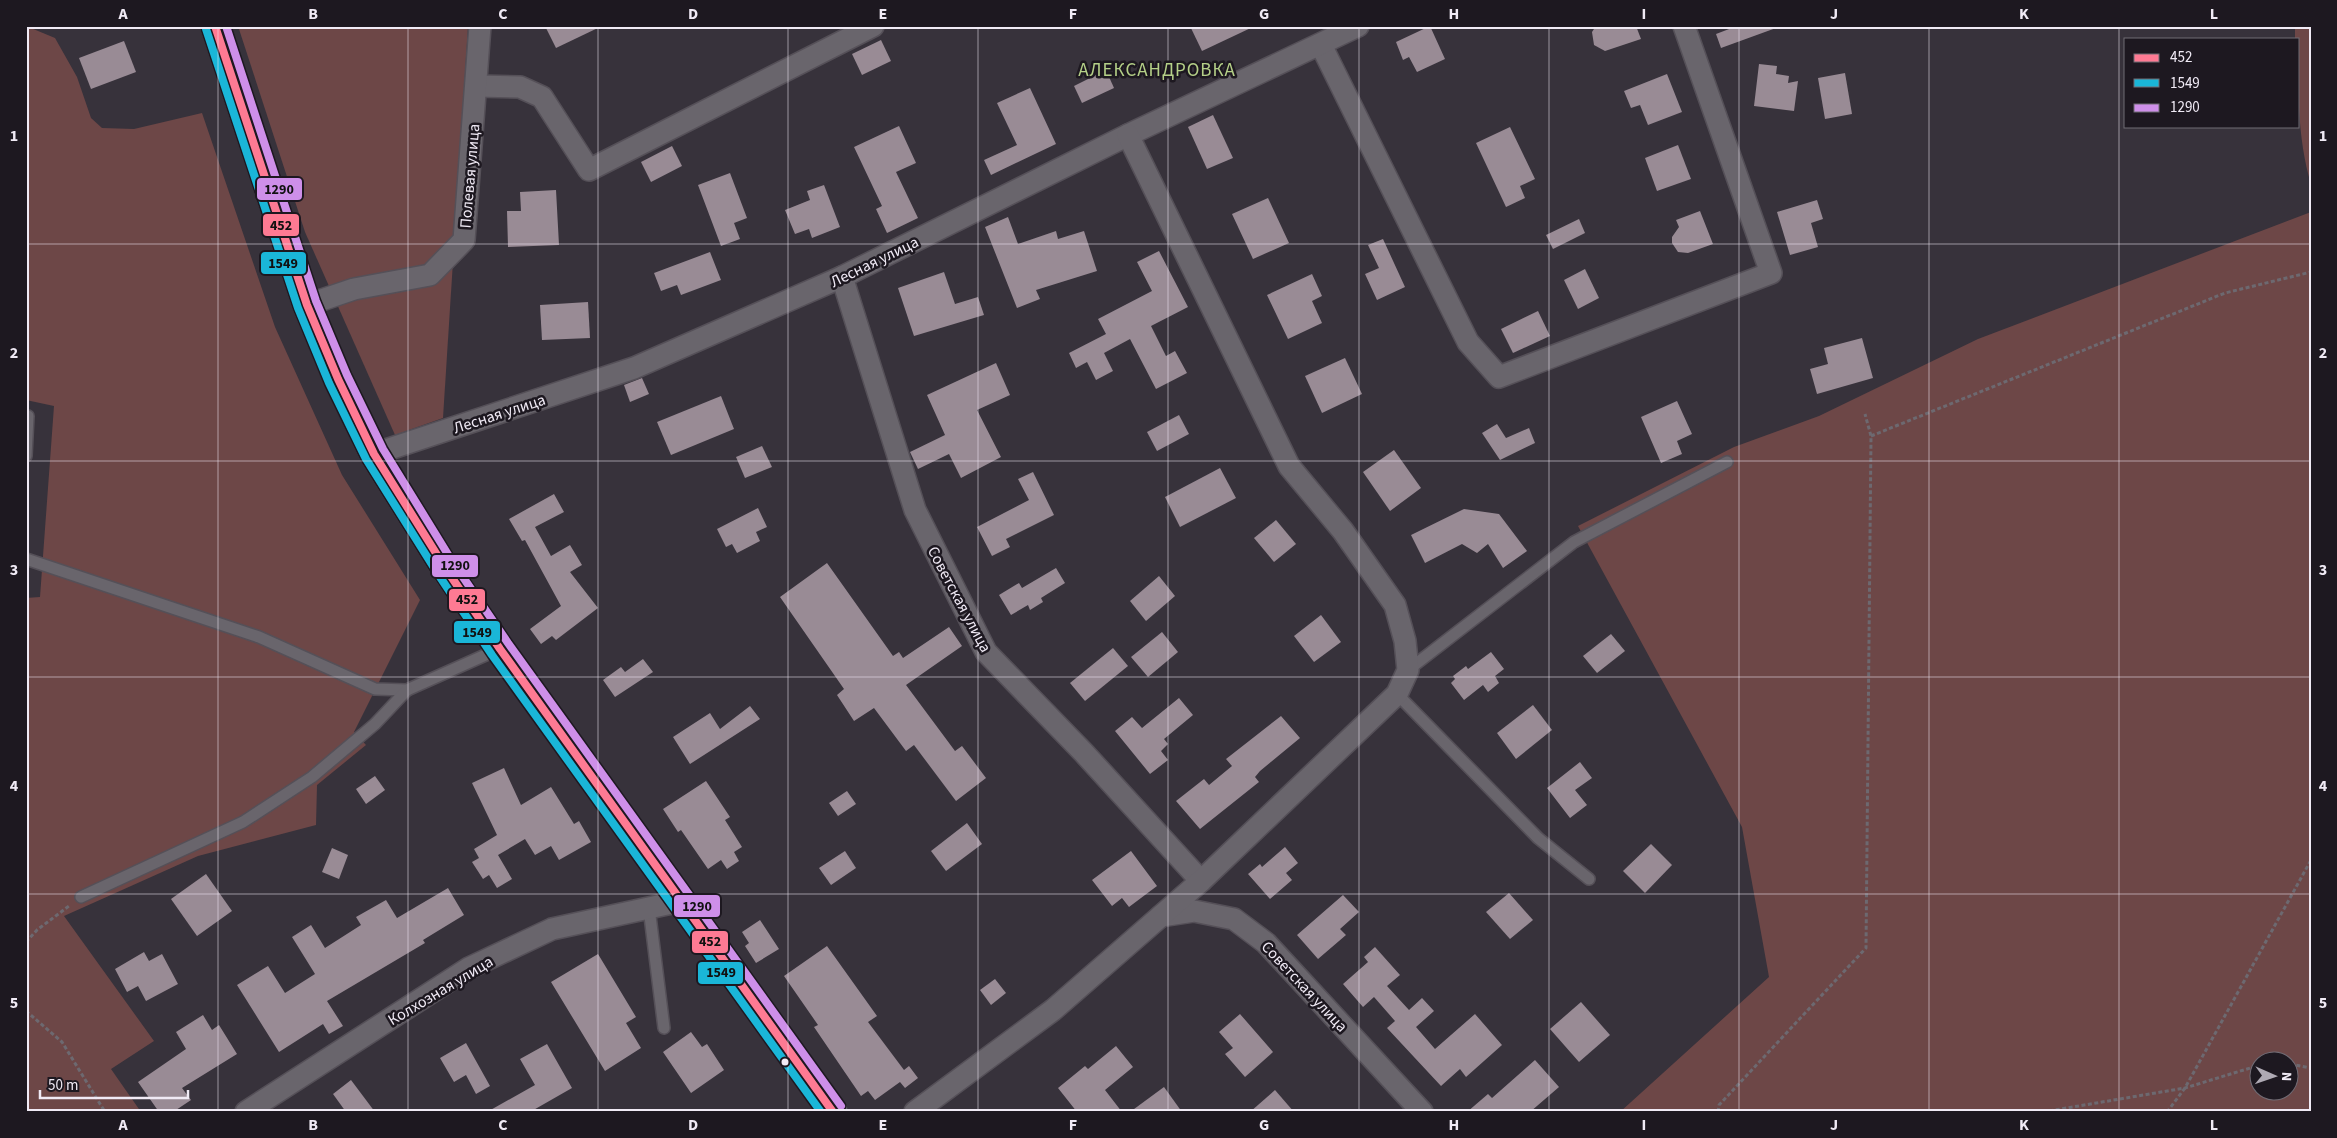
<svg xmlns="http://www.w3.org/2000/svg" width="2337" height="1138" font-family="'Source Sans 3',sans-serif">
	<rect width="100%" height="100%" fill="#37323b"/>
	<g fill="#6d4747" fill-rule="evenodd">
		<path d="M26,26L55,38L77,77L91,118L102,128L134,129L202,113L275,327L342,475L420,600L354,732L366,745L317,785L316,825L198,856L64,916L154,1041L111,1069L141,1112H26V598L40,597L54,406L26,400Z"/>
		<path d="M238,26H468L443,418L395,435L305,232Z"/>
		<path d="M2295,26H2311V184C2297,138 2298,86 2298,39H2295Z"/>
		<path d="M2311,212V1112H1620L1769,977L1742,827L1578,526L1734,447L1819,416L1978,339ZM2260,1060H2290V1090H2260Z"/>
	</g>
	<g fill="#998b95">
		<path d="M545,26H602L556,48Z"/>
		<path d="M1190,26H1255L1202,51Z"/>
		<path d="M1430,26L1445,59L1417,72L1409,57L1403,60L1396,42Z"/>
		<path d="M1596,26H1636L1641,39L1605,51L1594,45L1592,32Z"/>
		<path d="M1737,26H1775L1776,28L1721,48L1716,34Z"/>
		<path d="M881,40L891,61L862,75L852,54Z"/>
		<path d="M124,41L136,72L91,89L79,58Z"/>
		<path d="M1759,64L1777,66L1776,74L1789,76L1788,83L1798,81L1794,111L1754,106Z"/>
		<path d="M1106,70L1114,88L1082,103L1074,86Z"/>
		<path d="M1845,73L1852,114L1825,119L1818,78Z"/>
		<path d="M1667,74L1682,112L1648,125L1640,105L1631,108L1624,91Z"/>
		<path d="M1030,88L1056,144L991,175L984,160L1017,145L997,103Z"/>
		<path d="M1213,115L1233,158L1207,169L1188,127Z"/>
		<path d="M899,126L916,163L896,172L918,218L887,233L876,209L882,206L854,147Z"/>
		<path d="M1510,127L1535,179L1520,186L1525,198L1506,207L1476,143Z"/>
		<path d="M1678,145L1691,179L1657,191L1645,158Z"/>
		<path d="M672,146L682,166L651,182L641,162Z"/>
		<path d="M730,173L747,218L734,223L740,239L721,246L698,185Z"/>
		<path d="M824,185L840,227L812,238L809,229L795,234L785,210L810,200L807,191Z"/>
		<path d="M556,190L559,245L508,247L507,211H521L520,192Z"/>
		<path d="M1268,198L1289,243L1253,259L1232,214Z"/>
		<path d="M1817,200L1823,219L1811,223L1818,247L1790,255L1777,212Z"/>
		<path d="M1700,211L1713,244L1688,253L1678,252L1672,243V237L1679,227L1676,220Z"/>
		<path d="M1008,217L1018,244L1056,231L1058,239L1084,231L1097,271L1036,290L1040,299L1017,308L985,227Z"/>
		<path d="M1579,219L1585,233L1553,249L1546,235Z"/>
		<path d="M1383,239L1405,287L1377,300L1365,274L1379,268L1368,245Z"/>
		<path d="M1159,251L1188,307L1151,326L1166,356L1175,351L1187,373L1156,389L1130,339L1104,353L1113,371L1096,380L1087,362L1076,368L1069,353L1106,334L1098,319L1152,291L1137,262Z"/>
		<path d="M710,252L721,280L681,295L677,285L661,291L654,273Z"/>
		<path d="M1585,269L1599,298L1578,309L1564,280Z"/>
		<path d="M944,272L955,304L978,297L984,315L914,336L898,288Z"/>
		<path d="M1312,274L1322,296L1312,301L1322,323L1288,339L1267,295Z"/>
		<path d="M588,302L590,338L542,340L540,305Z"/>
		<path d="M1538,311L1550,336L1513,353L1501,329Z"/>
		<path d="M1862,338L1873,378L1817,394L1810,369L1828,364L1824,348Z"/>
		<path d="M1345,358L1362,394L1322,413L1305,376Z"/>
		<path d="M996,363L1010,395L977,410L1001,457L961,478L949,454L918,469L910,452L945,435L927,395Z"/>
		<path d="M642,378L649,394L630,402L624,385Z"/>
		<path d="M721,396L734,429L671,455L657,422Z"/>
		<path d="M1677,401L1692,434L1677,441L1682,454L1661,463L1641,417Z"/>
		<path d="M1179,415L1189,434L1157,451L1147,432Z"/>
		<path d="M1497,424L1506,438L1529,428L1535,443L1500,460L1482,433Z"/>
		<path d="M762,446L772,467L745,478L736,457Z"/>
		<path d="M1394,450L1421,488L1390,511L1363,472Z"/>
		<path d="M1220,468L1236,498L1180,527L1165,497Z"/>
		<path d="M1033,472L1054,515L1006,539L1010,547L992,556L977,527L1029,500L1018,479Z"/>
		<path d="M554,494L564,512L535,527L551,556L570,545L582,565L570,572L598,608L556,640L552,636L541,644L530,629L561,606L525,540L522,541L509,519Z"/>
		<path d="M758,508L767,527L756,532L760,541L737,553L732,544L726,547L717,529Z"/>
		<path d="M1464,509L1499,514L1527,551L1503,568L1488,544L1477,553L1462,544L1425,563L1411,535Z"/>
		<path d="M1276,520L1296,544L1274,562L1254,538Z"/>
		<path d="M827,563L893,656L899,652L903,658L949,627L962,646L906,685L955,751L962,746L986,778L956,801L914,745L906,751L874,708L854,721L837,695L844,689L780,597Z"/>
		<path d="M1056,568L1065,583L1041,598L1043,602L1030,610L1028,605L1011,615L999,595L1019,583L1022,588Z"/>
		<path d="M1159,576L1175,596L1146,621L1130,601Z"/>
		<path d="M1321,615L1341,642L1314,662L1294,636Z"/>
		<path d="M1162,632L1178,652L1148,677L1131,657Z"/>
		<path d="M1611,634L1625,651L1597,673L1583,656Z"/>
		<path d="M1113,648L1128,666L1085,701L1070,683Z"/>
		<path d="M1491,652L1504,669L1495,676L1499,683L1488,692L1483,685L1464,700L1451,683L1455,679L1453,676L1466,666L1468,669Z"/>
		<path d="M643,659L653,672L615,697L603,680L621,667L625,672Z"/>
		<path d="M1179,698L1193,715L1164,739L1168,744L1161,751L1168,760L1150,774L1115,731L1132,717L1142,728Z"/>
		<path d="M1533,705L1552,730L1516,759L1497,733Z"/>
		<path d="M750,706L760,719L690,764L673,737L710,713L720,729Z"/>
		<path d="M1281,716L1300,738L1260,771L1255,777L1259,782L1200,829L1176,801L1204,779L1209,785L1232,766L1226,759Z"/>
		<path d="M1580,762L1592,778L1575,790L1587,805L1570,818L1547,788Z"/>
		<path d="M504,768L521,805L551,787L574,824L579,821L591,842L559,860L551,846L535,855L525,839L498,855L512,879L497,888L489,875L483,879L472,862L479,858L474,849L497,835L472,783Z"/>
		<path d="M375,776L385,790L366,804L356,789Z"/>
		<path d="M706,781L730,817L725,820L742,847L734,852L739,861L727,869L721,860L708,869L681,830L678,832L663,809Z"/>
		<path d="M847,791L856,804L838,816L829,803Z"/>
		<path d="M967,823L982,844L946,871L931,851Z"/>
		<path d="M1651,844L1672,865L1645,893L1623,871Z"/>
		<path d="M1285,847L1298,863L1286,873L1292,880L1270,899L1248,874L1260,864L1262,867Z"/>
		<path d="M332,848L348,855L339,879L322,872Z"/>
		<path d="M845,851L856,868L831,885L819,868Z"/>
		<path d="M1131,851L1157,886L1129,907L1122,898L1112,906L1092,880Z"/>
		<path d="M206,874L232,911L197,936L171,899Z"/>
		<path d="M448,888L464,915L423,940L425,943L327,1001L343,1026L329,1034L323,1024L279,1052L237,985L268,966L285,993L315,974L292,937L311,925L325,948L361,925L356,917L386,900L397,918Z"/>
		<path d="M1509,893L1533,920L1510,939L1486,912Z"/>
		<path d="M1343,895L1359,912L1340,929L1346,935L1318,959L1297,935Z"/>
		<path d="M760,920L779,949L756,963L745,946L749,943L742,932Z"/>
		<path d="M827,946L877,1016L868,1022L904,1070L909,1066L918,1078L905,1088L900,1082L875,1100L868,1091L861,1096L814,1027L818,1025L784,976Z"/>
		<path d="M1375,947L1400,975L1387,986L1409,1010L1422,998L1434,1011L1416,1027L1435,1049L1475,1014L1502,1045L1466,1077L1460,1069L1441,1086L1387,1028L1395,1021L1374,997L1363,1007L1343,984L1368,962L1364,957Z"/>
		<path d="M144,952L149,961L162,954L178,984L146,1001L138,986L127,992L115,969Z"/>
		<path d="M598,954L636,1017L626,1023L641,1048L605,1071L551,982Z"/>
		<path d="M995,979L1006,993L991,1005L980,990Z"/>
		<path d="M1581,1002L1610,1035L1579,1062L1550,1029Z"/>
		<path d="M1240,1014L1273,1052L1245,1077L1225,1054L1233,1048L1219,1032Z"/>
		<path d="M203,1015L212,1030L219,1025L237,1054L182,1088L191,1100L173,1112H159L138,1082L186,1049L176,1032Z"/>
		<path d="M691,1032L702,1047L707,1044L724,1070L691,1093L663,1052Z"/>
		<path d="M466,1043L490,1086L476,1094L466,1075L454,1082L440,1058Z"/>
		<path d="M547,1044L572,1088L530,1112H487L535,1085L520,1059Z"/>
		<path d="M1116,1046L1133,1067L1105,1090L1122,1112H1077L1058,1088L1085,1066L1088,1069Z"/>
		<path d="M1535,1060L1559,1087L1530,1112H1467L1488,1094L1492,1098Z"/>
		<path d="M351,1080L375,1112H346L333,1094Z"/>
		<path d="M1164,1087L1182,1112H1130Z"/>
		<path d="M1275,1090L1294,1112H1250Z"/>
	</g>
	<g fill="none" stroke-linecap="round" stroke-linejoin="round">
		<g stroke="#555058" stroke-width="14">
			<g id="service">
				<path d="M26,416H28L26,456"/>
				<path d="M26,559L259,637L375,689L407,690L499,649"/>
				<path d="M1408,670L1574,542L1727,462"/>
				<path d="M1397,694L1538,838L1589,879"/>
				<path d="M81,897L243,822L312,777L375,724L407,690"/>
				<path d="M649,908L664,1028"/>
			</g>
		</g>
		<g stroke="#555058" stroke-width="24">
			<g id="minor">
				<path d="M1321,45L1468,342L1499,377L1771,273L1684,26"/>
				<path d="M477,86L520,87L542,97L589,170L873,26"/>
				<path d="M842,277L915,510L986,652L1084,753L1201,881"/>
				<path d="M307,305L354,289L430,275L464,240L480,26"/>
				<path d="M374,454L634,368L842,277L1128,135L1358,26"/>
				<path d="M1161,916L1194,911L1234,919L1266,943L1422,1112"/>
				<path d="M246,1112L469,968L552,929L681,901"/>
				<path d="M915,1112L1053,1010L1201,881L1397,694L1408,670L1405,641L1395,605L1343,531L1289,466L1128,135"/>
			</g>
		</g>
		<g stroke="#555058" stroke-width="30">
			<path id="secondary" d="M215,26L307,305L338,379L374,454L444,566L500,649L833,1112"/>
		</g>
		<g stroke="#6d6970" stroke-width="3" stroke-dasharray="4 2.5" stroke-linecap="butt">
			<path d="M1871,436L2225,293L2311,272"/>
			<path d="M26,942L37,930L69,906"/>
			<path d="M26,1011L62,1042L105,1112"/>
			<path d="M2290,1064L2311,1068"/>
			<path d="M1718,1112L1719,1105L1866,948L1871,436L1865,414"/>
			<path d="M2043,1112L2185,1088L2260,1065"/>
			<path d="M2167,1112L2185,1088L2311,860"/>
		</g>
		<use href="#service" stroke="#69656c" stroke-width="11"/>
		<use href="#minor" stroke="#69656c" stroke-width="21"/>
		<use href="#secondary" stroke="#6d6a74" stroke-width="28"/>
		<g stroke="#1d1820" stroke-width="11">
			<path id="bus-1" d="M215,26L307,305L338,379L374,454L444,566L500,649L833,1112"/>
		</g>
		<g stroke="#1d1820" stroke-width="11">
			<path id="bus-2" d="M206,29L298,308L329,383L366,459L436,571L492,655L821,1112"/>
		</g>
		<g stroke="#1d1820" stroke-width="11">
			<path id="bus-3" d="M226,26L316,301L347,375L383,449L452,561L508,643L841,1106"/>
		</g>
		<use href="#bus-1" stroke="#fe7a93" stroke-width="8"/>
		<use href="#bus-2" stroke="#1ab6d8" stroke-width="8"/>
		<use href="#bus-3" stroke="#ce8fe9" stroke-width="8"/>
	</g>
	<path fill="none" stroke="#f0eaf5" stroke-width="1" stroke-opacity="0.55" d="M218,26V1112M408,26V1112M598,26V1112M788,26V1112M978,26V1112M1168,26V1112M1359,26V1112M1549,26V1112M1739,26V1112M1929,26V1112M2119,26V1112M26,244H2311M26,461H2311M26,677H2311M26,894H2311"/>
	<circle fill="#f0eaf5" stroke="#1d1820" stroke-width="2" cx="785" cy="1062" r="4.5"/>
	<g text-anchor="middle" stroke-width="5" stroke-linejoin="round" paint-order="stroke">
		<g font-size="16" fill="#f0eaf5" stroke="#1d1820">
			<text transform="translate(469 176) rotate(-85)" y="6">Полевая улица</text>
			<text transform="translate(874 261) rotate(-26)" y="6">Лесная улица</text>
			<text transform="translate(499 413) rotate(-18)" y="6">Лесная улица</text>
			<text transform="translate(960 599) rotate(62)" y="6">Советская улица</text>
			<text transform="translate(1305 986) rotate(47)" y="6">Советская улица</text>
			<text transform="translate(440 990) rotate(-31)" y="6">Колхозная улица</text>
		</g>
		<g font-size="19" letter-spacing="1" fill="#b5d088" stroke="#1d1820">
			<text x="1157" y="76">АЛЕКСАНДРОВКА</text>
		</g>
	</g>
	<g stroke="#1d1820" stroke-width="2">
		<rect x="256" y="177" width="47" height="24" rx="5" fill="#ce8fe9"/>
		<rect x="262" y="213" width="38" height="24" rx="5" fill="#fe7a93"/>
		<rect x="260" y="251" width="47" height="24" rx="5" fill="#1ab6d8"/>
		<rect x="431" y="554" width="48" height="24" rx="5" fill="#ce8fe9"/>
		<rect x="448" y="588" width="38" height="24" rx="5" fill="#fe7a93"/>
		<rect x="453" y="620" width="48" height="24" rx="5" fill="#1ab6d8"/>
		<rect x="673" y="894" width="48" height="24" rx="5" fill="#ce8fe9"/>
		<rect x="691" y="930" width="38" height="24" rx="5" fill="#fe7a93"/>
		<rect x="697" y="961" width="47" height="24" rx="5" fill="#1ab6d8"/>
	</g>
	<g font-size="14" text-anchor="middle" font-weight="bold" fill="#111">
		<text x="279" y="194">1290</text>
		<text x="281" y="230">452</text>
		<text x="283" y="268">1549</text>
		<text x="455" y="570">1290</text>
		<text x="467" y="604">452</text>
		<text x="477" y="637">1549</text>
		<text x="697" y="911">1290</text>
		<text x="710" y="946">452</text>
		<text x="721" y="977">1549</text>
	</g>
	<rect width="2337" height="1138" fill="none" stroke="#1d1820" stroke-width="55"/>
	<rect x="2124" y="38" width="175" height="90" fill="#1d1820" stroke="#716c75"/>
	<rect x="2134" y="54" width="25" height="8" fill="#fe7a93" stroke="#716c75"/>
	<text x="2170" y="62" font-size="15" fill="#f0eaf5">452</text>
	<rect x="2134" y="79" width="25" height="8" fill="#1ab6d8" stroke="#716c75"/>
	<text x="2170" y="88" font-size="15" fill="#f0eaf5">1549</text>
	<rect x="2134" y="104" width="25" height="8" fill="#ce8fe9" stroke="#716c75"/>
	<text x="2170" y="112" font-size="15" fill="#f0eaf5">1290</text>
	<g transform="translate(2274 1076) rotate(92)"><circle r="24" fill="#1d1820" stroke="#716c75"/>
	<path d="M0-4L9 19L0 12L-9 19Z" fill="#afaab4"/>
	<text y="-8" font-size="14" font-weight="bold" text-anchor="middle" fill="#f0eaf5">N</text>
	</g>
	<path d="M40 1090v8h148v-8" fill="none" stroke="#f0eaf5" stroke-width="2.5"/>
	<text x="48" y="1090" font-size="15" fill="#f0eaf5" stroke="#1d1820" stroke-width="4" paint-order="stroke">50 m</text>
	<rect x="28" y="28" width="2282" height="1082" fill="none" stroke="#f0eaf5" stroke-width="2"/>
	<g font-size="16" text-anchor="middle" font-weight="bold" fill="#f0eaf5">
		<text x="123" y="19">A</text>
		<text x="313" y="19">B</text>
		<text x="503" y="19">C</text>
		<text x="693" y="19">D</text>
		<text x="883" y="19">E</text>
		<text x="1073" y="19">F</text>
		<text x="1264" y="19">G</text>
		<text x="1454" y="19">H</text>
		<text x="1644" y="19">I</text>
		<text x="1834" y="19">J</text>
		<text x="2024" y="19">K</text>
		<text x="2214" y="19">L</text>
		<text x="14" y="141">1</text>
		<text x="2323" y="141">1</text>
		<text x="14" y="358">2</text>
		<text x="2323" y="358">2</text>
		<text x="14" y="575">3</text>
		<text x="2323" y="575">3</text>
		<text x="14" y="791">4</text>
		<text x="2323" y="791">4</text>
		<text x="14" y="1008">5</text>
		<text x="2323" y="1008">5</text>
		<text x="123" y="1130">A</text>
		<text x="313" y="1130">B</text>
		<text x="503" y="1130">C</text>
		<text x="693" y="1130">D</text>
		<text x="883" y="1130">E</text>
		<text x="1073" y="1130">F</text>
		<text x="1264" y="1130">G</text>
		<text x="1454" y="1130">H</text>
		<text x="1644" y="1130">I</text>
		<text x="1834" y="1130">J</text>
		<text x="2024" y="1130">K</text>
		<text x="2214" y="1130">L</text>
	</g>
</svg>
